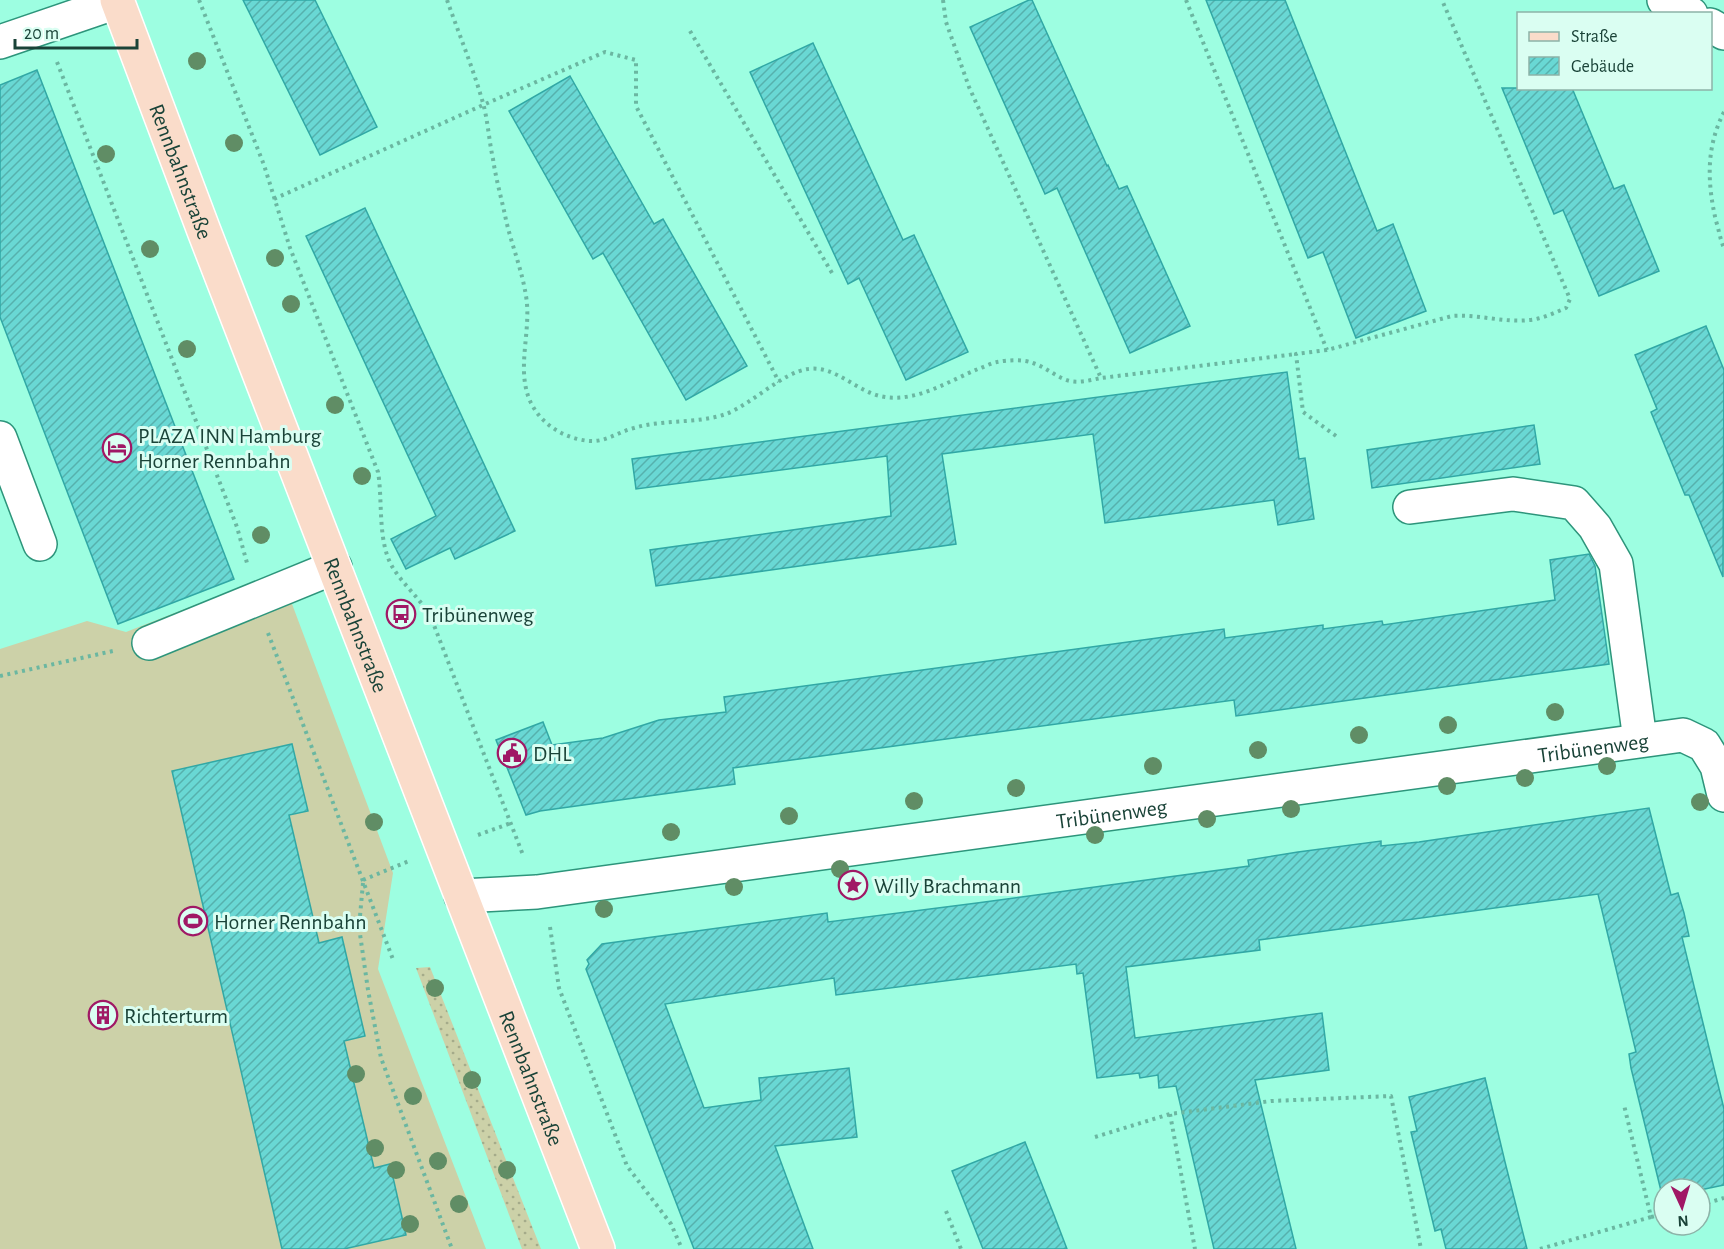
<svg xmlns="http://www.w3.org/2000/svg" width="1724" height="1249" font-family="'Alegreya Sans',sans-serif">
	<defs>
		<pattern id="grass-dots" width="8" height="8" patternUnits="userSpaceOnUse" patternTransform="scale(1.5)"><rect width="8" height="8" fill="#ccd1a8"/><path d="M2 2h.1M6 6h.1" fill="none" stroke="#a5ab8a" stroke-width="1.8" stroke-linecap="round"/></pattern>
		<pattern id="building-hatch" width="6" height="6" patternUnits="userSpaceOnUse" patternTransform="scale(1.5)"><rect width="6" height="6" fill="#69d8d4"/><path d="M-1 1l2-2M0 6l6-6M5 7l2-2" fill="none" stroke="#56b1ad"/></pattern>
	</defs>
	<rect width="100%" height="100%" fill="#9dfee1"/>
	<path fill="url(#grass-dots)" d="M430,967L541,1249H522L416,968Z"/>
	<path fill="#ccd1a8" d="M280,572L393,873L378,969L486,1249H0V649L87,621L126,632Z"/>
	<g fill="url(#building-hatch)" stroke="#31a8a5" stroke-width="1.5">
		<path d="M243,0H315L377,127L320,155Z"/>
		<path d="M1029,0H1032L1107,166L1108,165L1119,189L1127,186L1190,326L1130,353L1057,188L1045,194L970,27Z"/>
		<path d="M1206,0H1285L1377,231L1393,224L1426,311L1356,338L1323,252L1308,258Z"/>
		<path d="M813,43L903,240L914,235L968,352L906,380L859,278L848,284L750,72Z"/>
		<path d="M37,70L234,579L118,624L0,317V85Z"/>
		<path d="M570,76L654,224L663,219L747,366L686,400L603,253L593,259L509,111Z"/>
		<path d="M1502,88H1572L1614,189L1624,185L1659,271L1599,296L1563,210L1554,214Z"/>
		<path d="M365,208L515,531L455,559L450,548L406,569L391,539L436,516L306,236Z"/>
		<path d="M1706,326L1724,370L1723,577L1689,495H1685L1651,412L1657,409L1635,355Z"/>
		<path d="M1287,372L1299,459L1305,458L1314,519L1278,525L1274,500L1105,523L1093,434L942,454L956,544L656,586L650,550L891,516L887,456L636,489L632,459Z"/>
		<path d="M1534,425L1540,464L1372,488L1367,450Z"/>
		<path d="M1589,554L1595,566L1609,664L1236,716L1234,700L733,768L735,784L540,811L526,815L496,740L543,722L552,745L603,738L659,720L726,712L724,697L1172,636L1224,629L1225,638L1323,625V629L1382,621L1383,625L1555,600L1550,560Z"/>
		<path d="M292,744L308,811L289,815L319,943L342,937L365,1036L344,1041L374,1168L390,1164L406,1235L344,1249H282L172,771Z"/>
		<path d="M1649,808L1671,895L1678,893L1684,913L1689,936L1682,937L1724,1109V1185L1700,1190L1664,1189L1663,1199L1631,1068L1629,1054L1636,1052L1598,894L1259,940L1260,950L1126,967L1135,1038L1322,1013L1329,1070L1255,1080L1296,1249H1214L1176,1086L1159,1088L1158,1075L1140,1078L1139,1073L1097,1078L1083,973L1077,974L1076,964L836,995L834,978L665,1004L704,1108L761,1100L759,1078L849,1068L857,1137L775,1146L813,1249H694L586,969L589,964L587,960L602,944L827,913L828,922L977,903L1249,866L1248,860L1298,852L1381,841V846L1419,842Z"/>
		<path d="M1485,1078L1505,1162L1527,1249H1446L1441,1229L1435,1231L1411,1132L1417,1131L1409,1097Z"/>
		<path d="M1025,1142L1054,1215L1067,1249H983L952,1171Z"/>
	</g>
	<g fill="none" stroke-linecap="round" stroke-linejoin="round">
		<g stroke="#2d957b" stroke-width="36">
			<g id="minor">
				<path d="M1664,0L1691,14"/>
				<path d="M1710,25L1724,33"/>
				<path d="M0,42L117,2"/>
				<path d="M0,438L40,544"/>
				<path d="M1410,507L1513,494L1574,503L1595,527L1616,564L1640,740"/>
				<path d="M149,643L335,567"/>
				<path id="s1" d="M461,896L537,892L1683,735L1704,745L1717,766L1724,795"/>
			</g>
		</g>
		<g stroke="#fff" stroke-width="36">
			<g id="major">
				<path id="s2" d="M117,0L204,231L598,1249"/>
			</g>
		</g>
		<g stroke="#6bb7a1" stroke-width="4" stroke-dasharray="3 4.5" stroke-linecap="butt">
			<path d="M199,0L264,165L290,248L378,472C383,501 377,542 393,568C403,584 419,598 430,615L523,855"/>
			<path d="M447,0C459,34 473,68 483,103C488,121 489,141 493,159C496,180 502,200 506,220C512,246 522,270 526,296C532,331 515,370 531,403C542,425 565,439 590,441C606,442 618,432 634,428C664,419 697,424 726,414C752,404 783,372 808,369C836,365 857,393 885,397C917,402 949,381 978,369C984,367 991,363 997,362C1008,360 1023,359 1033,363C1046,367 1057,378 1070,381C1081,383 1091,380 1101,378"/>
			<path d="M943,0L946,22L969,87L1101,378L1296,354"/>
			<path d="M1186,0L1327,350"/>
			<path d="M690,31L832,273"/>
			<path d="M57,62L237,527L247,563"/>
			<path d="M1724,112C1706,147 1707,182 1716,221C1719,230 1720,239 1724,248"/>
			<path d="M274,199L483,105L605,52L636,60V106L779,382"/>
			<path d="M1336,436L1303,412L1296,354L1327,350L1452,316C1478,314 1504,323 1529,320C1542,319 1554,313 1566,308L1570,299L1442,0"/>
			<path d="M268,633L394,962"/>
			<path d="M0,676L113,651"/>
			<path d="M478,835L511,823"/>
			<path d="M363,880L409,861"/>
			<path d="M363,883L359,927L368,990L381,1058L452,1249"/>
			<path d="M550,927L559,988L627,1166L671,1224L682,1249"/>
			<path d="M1170,1114L1195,1249"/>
			<path d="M1095,1137L1170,1114L1271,1101L1391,1096L1421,1249"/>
			<path d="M1700,1205L1724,1198"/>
			<path d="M946,1211L961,1249"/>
			<path d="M1651,1217L1664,1214"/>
			<path d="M1540,1249L1651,1217L1624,1105"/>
		</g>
		<use href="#minor" stroke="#fff" stroke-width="33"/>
		<use href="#major" stroke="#fadcca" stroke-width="33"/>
	</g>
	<g fill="#608d65">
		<circle cx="197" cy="61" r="9"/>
		<circle cx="234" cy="143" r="9"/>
		<circle cx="106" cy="154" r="9"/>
		<circle cx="150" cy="249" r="9"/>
		<circle cx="275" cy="258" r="9"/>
		<circle cx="291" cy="304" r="9"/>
		<circle cx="187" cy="349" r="9"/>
		<circle cx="335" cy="405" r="9"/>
		<circle cx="222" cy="435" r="9"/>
		<circle cx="362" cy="476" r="9"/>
		<circle cx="261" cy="535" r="9"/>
		<circle cx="1555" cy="712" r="9"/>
		<circle cx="1448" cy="725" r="9"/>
		<circle cx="1359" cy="735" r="9"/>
		<circle cx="1258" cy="750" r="9"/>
		<circle cx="1153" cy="766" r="9"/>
		<circle cx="1607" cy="766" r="9"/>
		<circle cx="1525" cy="778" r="9"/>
		<circle cx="1447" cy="786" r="9"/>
		<circle cx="1016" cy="788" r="9"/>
		<circle cx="914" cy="801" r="9"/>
		<circle cx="1700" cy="802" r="9"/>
		<circle cx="1291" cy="809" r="9"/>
		<circle cx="789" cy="816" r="9"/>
		<circle cx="1207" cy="819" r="9"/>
		<circle cx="374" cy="822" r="9"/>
		<circle cx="671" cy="832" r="9"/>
		<circle cx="1095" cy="835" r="9"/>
		<circle cx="840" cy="869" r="9"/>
		<circle cx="734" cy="887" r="9"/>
		<circle cx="604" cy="909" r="9"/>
		<circle cx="435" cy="988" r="9"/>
		<circle cx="356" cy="1074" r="9"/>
		<circle cx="472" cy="1080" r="9"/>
		<circle cx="413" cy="1096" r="9"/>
		<circle cx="375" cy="1148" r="9"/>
		<circle cx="438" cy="1161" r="9"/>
		<circle cx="396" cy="1170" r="9"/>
		<circle cx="507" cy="1170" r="9"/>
		<circle cx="459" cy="1204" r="9"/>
		<circle cx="410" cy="1224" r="9"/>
	</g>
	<defs>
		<g id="hotel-ring" transform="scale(1.5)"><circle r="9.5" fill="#dafef2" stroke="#a01865" stroke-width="1.5"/><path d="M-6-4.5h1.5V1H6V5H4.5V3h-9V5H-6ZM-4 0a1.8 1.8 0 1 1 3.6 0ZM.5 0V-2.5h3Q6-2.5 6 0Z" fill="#a01865"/></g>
		<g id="bus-ring" transform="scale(1.5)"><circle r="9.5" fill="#dafef2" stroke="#a01865" stroke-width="1.5"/><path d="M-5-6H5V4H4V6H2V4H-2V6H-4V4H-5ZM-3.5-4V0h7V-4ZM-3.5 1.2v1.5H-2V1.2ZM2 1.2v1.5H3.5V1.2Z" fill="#a01865"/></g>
		<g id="civic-ring" transform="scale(1.5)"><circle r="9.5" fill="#dafef2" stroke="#a01865" stroke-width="1.5"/><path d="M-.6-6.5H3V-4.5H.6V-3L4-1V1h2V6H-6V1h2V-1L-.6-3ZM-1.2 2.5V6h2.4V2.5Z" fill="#a01865"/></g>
		<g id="sight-ring" transform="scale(1.5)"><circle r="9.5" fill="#dafef2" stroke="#a01865" stroke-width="1.5"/><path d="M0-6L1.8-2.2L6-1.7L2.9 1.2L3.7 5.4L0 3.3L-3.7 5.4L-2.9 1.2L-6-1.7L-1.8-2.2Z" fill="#a01865"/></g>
		<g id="stadium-ring" transform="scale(1.5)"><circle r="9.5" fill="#dafef2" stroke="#a01865" stroke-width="1.5"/><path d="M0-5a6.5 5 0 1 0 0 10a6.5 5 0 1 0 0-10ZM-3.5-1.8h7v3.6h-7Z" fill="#a01865"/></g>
		<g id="building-ring" transform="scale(1.5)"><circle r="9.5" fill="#dafef2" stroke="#a01865" stroke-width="1.5"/><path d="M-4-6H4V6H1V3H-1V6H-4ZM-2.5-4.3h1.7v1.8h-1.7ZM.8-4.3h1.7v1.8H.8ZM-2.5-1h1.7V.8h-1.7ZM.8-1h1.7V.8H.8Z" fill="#a01865"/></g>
	</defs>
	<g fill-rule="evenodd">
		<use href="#hotel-ring" x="117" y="448"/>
		<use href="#bus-ring" x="401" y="614"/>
		<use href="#civic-ring" x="512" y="753"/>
		<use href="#sight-ring" x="853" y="885"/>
		<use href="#stadium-ring" x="193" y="921"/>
		<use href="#building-ring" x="103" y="1015"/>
	</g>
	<g text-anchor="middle" stroke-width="6" stroke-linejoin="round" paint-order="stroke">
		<g font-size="22" fill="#1a4338" stroke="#dafef2">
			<text dy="8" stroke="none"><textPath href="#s2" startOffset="183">Rennbahnstraße</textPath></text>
			<text dy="8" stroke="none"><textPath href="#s2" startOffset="669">Rennbahnstraße</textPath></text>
			<text dy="8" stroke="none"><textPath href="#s1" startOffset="1142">Tribünenweg</textPath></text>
			<text dy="8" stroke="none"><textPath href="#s1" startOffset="656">Tribünenweg</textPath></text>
			<text dy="8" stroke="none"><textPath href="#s2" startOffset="1155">Rennbahnstraße</textPath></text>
		</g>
		<g font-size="22" fill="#1a4338" stroke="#dafef2" text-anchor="start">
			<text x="138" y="443">PLAZA INN Hamburg<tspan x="138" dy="25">Horner Rennbahn</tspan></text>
			<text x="422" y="622">Tribünenweg</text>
			<text x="533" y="761">DHL</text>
			<text x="874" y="893">Willy Brachmann</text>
			<text x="214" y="929">Horner Rennbahn</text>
			<text x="124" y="1023">Richterturm</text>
		</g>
	</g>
	<rect x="1517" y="12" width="195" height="78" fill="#dafef2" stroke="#8db3a8" stroke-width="1.5"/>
	<rect x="1529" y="32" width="30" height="9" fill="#fadcca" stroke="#8db3a8" stroke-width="1.5"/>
	<text x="1571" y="42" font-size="18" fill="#1a4338">Straße</text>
	<rect x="1529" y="57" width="30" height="18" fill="url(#building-hatch)" stroke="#8db3a8" stroke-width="1.5"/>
	<text x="1571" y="72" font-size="18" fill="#1a4338">Gebäude</text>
	<g transform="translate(1682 1207) rotate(176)"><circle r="28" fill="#dafef2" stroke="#8db3a8" stroke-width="1.5"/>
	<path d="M0-4.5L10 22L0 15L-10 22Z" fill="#a01865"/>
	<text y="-9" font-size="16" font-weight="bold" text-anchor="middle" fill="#1a4338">N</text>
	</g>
	<path d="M15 39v9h122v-9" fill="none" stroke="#1a4338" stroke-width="3"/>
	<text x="24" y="39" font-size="18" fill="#1a4338" stroke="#dafef2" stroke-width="4.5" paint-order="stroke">20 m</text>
</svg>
